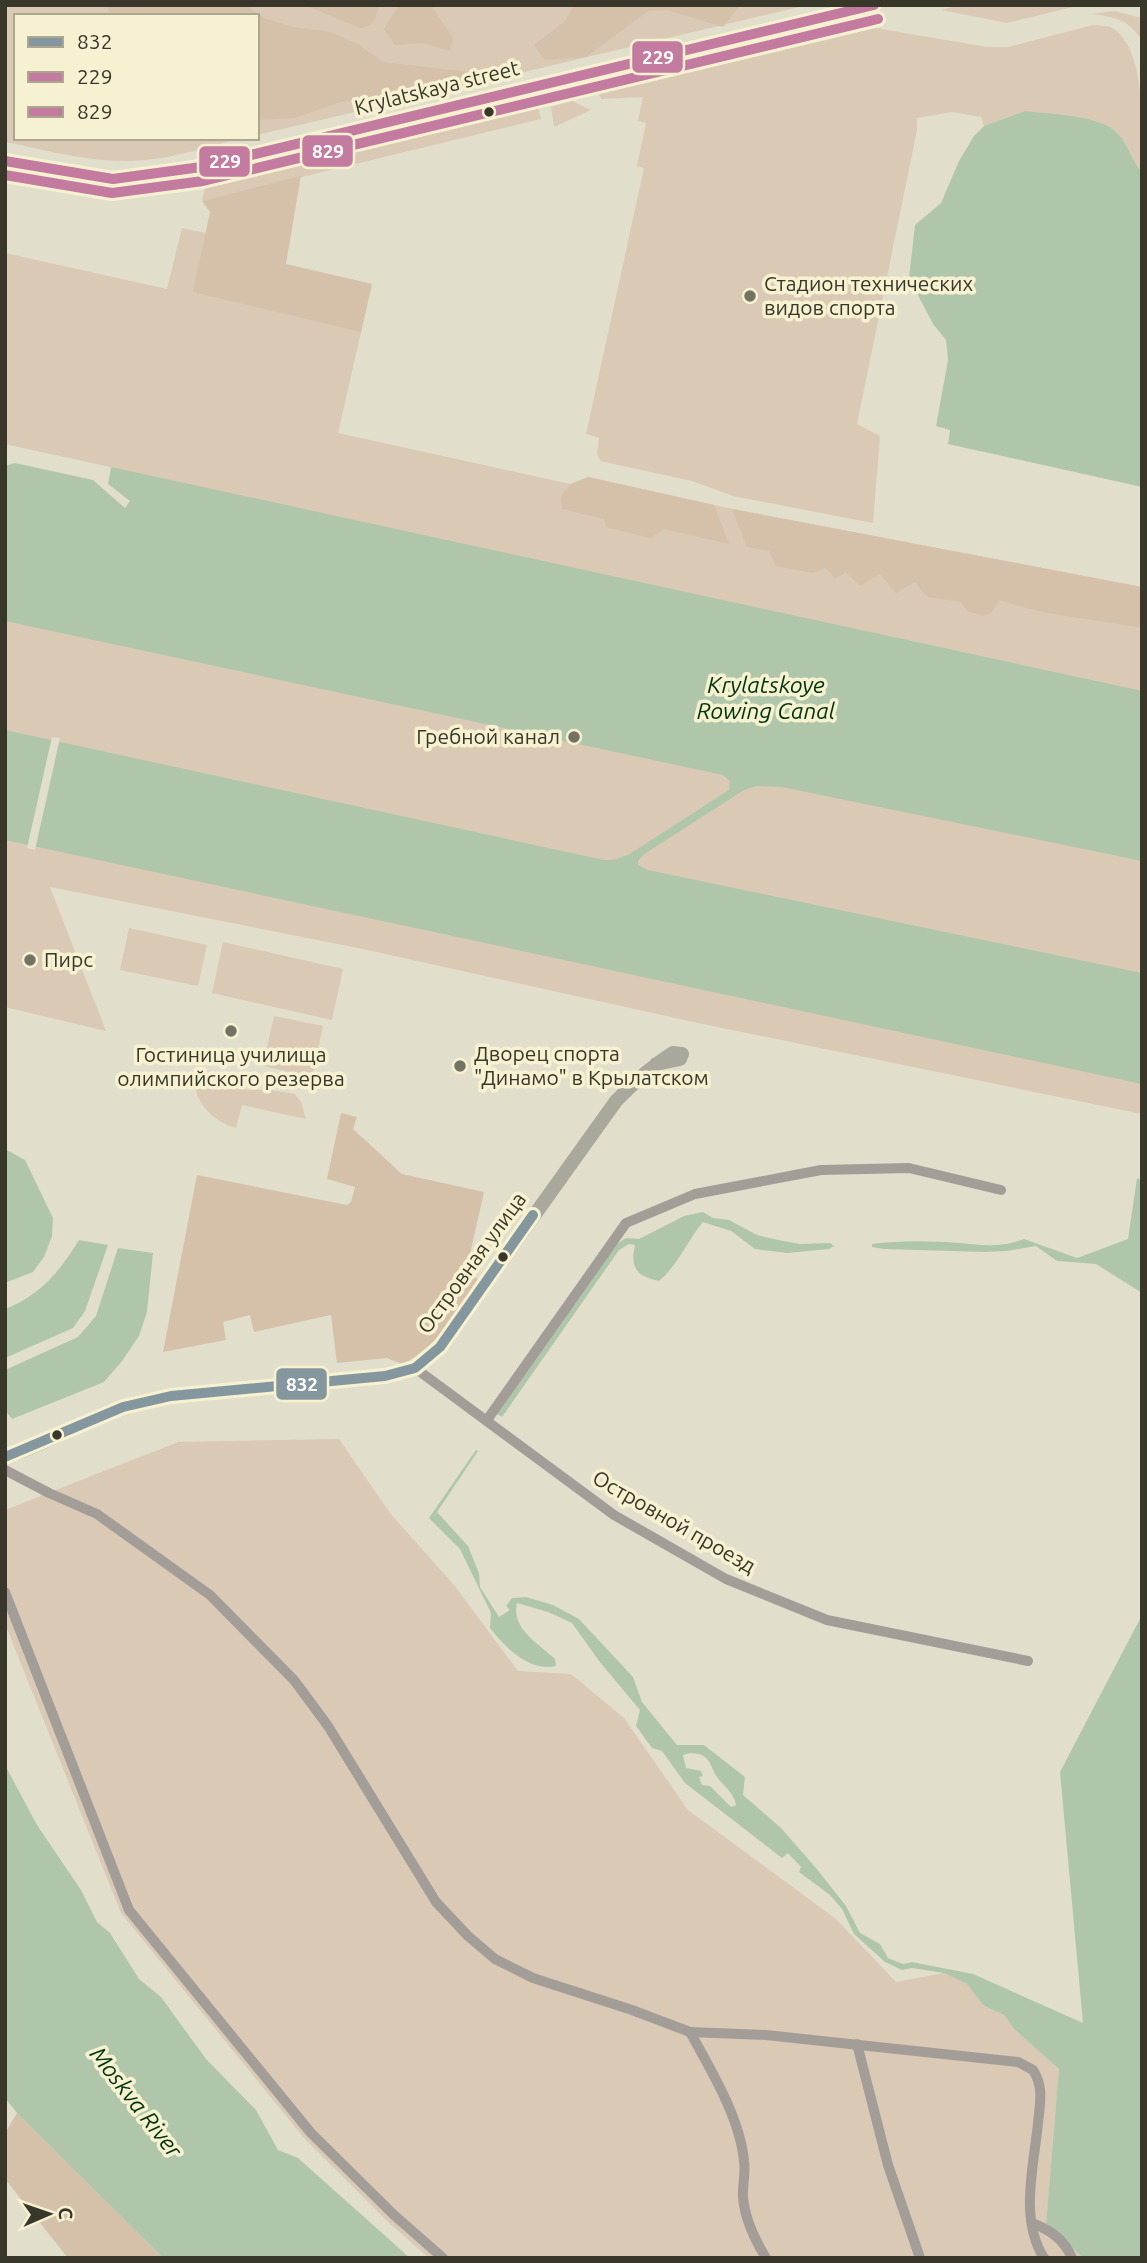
<svg xmlns="http://www.w3.org/2000/svg" width="1147" height="2263" font-family="Ubuntu,sans-serif">
	<rect width="100%" height="100%" fill="#e1dfcc"/>
	<g fill="#d9c9b5">
		<path d="M5,5H807L257,135V16H16V138H242C210,146 178,157 146,160C98,165 51,151 5,142Z"/>
		<path d="M961,5H1081L1007,23L941,10Z"/>
		<path d="M1114,11L1142,18V41C1129,19 1115,17 1091,14Z"/>
		<path d="M1093,25C1100,26 1109,25 1114,29C1147,52 1142,132 1142,172L1133,162L1120,136L1025,111L984,126L981,117L952,112L917,118V130L857,424L880,436L873,523L733,496L692,481L600,461L597,453L599,438L586,434L644,168L637,166L646,123L638,121L643,97L601,99L599,94L876,28L987,47H1008Z"/>
		<path d="M533,98L536,99L541,119L202,201L207,179L216,174Z"/>
		<path d="M572,101L591,110L554,127L551,107Z"/>
		<path d="M182,228L250,242L247,256L372,284L338,433L570,484L588,477L723,507L1142,587V1114L698,1023L363,949L50,887L106,1031L5,1007V253L167,289Z"/>
		<path d="M129,928L207,945L198,986L120,970Z"/>
		<path d="M223,942L343,969L332,1020L212,993Z"/>
		<path d="M274,1016L323,1026L312,1077L263,1066Z"/>
		<path d="M201,1079L248,1090H271L295,1094L301,1102L306,1119L242,1105L236,1128C217,1124 194,1103 195,1082Z"/>
		<path d="M339,1439L390,1513L454,1585L518,1671L571,1674L624,1718L688,1810L836,1919L896,1982L944,1973L967,1984L983,2005L1004,2015L1015,2030L1059,2069L1046,2224L1081,2256L1093,2258H429L388,2222L304,2138L121,1913L5,1624V1510L178,1442Z"/>
	</g>
	<g fill="#d5c1aa">
		<path d="M106,5H245L266,19L294,27L331,32L359,45L383,62L469,72L463,81L451,85H431L393,95L341,102L295,118L257,120V16H112Z"/>
		<path d="M305,5H380C375,18 375,26 360,28Z"/>
		<path d="M399,5H431L453,38L450,51L423,43L395,45L384,29Z"/>
		<path d="M574,5H740L723,27L667,10L648,11L586,57L545,60L534,45L565,21Z"/>
		<path d="M301,176L286,264L372,284L361,332L193,292L210,212L202,201Z"/>
		<path d="M588,477L714,505L729,544L664,529L651,538L606,527L604,519L562,509C557,490 572,483 588,477Z"/>
		<path d="M732,509L1142,587V628C1094,619 1046,616 999,600L992,612L983,616L967,611L961,602L927,597L915,582L896,593L880,574L860,586L846,572L835,579L826,568L813,573L776,566L769,551L747,547Z"/>
		<path d="M341,1113L357,1117L353,1129L402,1174L484,1192L466,1272L478,1279C457,1310 439,1348 402,1364L387,1358L337,1363L331,1315L254,1332L250,1315L223,1322L226,1340L163,1352L197,1175L347,1205L351,1202L355,1187L327,1179Z"/>
		<path d="M17,2113L163,2258H68L5,2179V2133Z"/>
	</g>
	<g fill="#b0c6ab" fill-rule="evenodd">
		<path d="M1025,111C1052,115 1101,114 1119,135C1129,146 1131,161 1142,172V487L948,444L950,430L936,426L948,360L946,340L933,324L909,278L915,225L941,203L959,161L974,136L984,126Z"/>
		<path d="M5,444L1142,691V861L782,787L757,786L744,790L644,854L638,861V865L648,870L1142,973V1084L5,840V730L604,860H613L628,855L729,790L730,781L723,775L5,621Z"/>
		<path d="M5,1149L25,1160L53,1218L52,1236L44,1257L33,1272L5,1283Z"/>
		<path d="M1137,1178L1142,1181V1293L1096,1264L1057,1261L1036,1246L1007,1251L983,1252L884,1249L872,1247V1244C900,1240 931,1241 960,1243C983,1245 1002,1248 1024,1239L1077,1258L1128,1239Z"/>
		<path d="M703,1212L713,1218L729,1220L757,1235L778,1240L800,1244L830,1243L834,1246L829,1249L787,1253L755,1249L731,1231L703,1222C687,1241 679,1264 659,1281C636,1276 630,1268 635,1245L629,1244L619,1250L502,1417L497,1414L614,1246L626,1238L639,1239L684,1216Z"/>
		<path d="M79,1240L108,1245L85,1311L73,1328L5,1358V1309C41,1295 60,1271 79,1240Z"/>
		<path d="M118,1248L153,1253L147,1312L139,1336L122,1361L104,1382L12,1419L5,1410V1370L78,1337L96,1316Z"/>
		<path d="M476,1450L478,1451L437,1512L468,1546L479,1573L480,1587L499,1617L510,1610L506,1606L512,1598L526,1597L553,1605L579,1619L633,1677L642,1702L677,1745H704L745,1777L743,1795L781,1828L816,1868L846,1906L860,1933L880,1944L888,1958L903,1964L912,1962L973,1974L1083,2023L1060,1772L1142,1615V2258L1081,2256L1046,2224L1059,2069L1015,2030L1004,2015L983,2005L967,1984L944,1973L912,1968L902,1970L885,1962L854,1934L842,1909L830,1895L799,1872L801,1867L788,1853L782,1858L685,1783L662,1751L652,1748L636,1726L640,1710L599,1661L572,1623L548,1612L517,1603C511,1629 538,1643 555,1659L556,1666C528,1672 505,1647 490,1628L491,1613L460,1549L429,1518ZM690,1753C710,1753 709,1764 717,1777C724,1787 733,1791 736,1805L731,1807L710,1786L702,1785L699,1777L703,1776L701,1771L686,1768L683,1755Z"/>
		<path d="M5,1765L37,1825L81,1890L97,1922L110,1933L139,1979L161,1997L206,2059L256,2110L278,2150L298,2158L410,2258H163L17,2113L5,2098Z"/>
	</g>
	<g fill="#e1dfcc">
		<path d="M5,444L111,467L108,484L130,501L125,508L93,480L15,463L5,466Z"/>
		<path d="M52,737L60,738L35,850L27,848Z"/>
	</g>
	<g fill="none" stroke-linecap="round" stroke-linejoin="round">
		<g stroke="#a29e97" stroke-width="10">
			<path d="M415,1368L614,1515L726,1579L827,1620L1028,1661"/>
			<path d="M487,1420L626,1223L695,1194L821,1170L909,1168L1001,1190"/>
			<path d="M5,1470L49,1493L97,1514L210,1595L294,1680L328,1726L436,1902L468,1936L495,1959L533,1978L632,2010L690,2032L766,2035L1018,2062L1033,2070C1044,2087 1040,2103 1038,2123C1034,2166 1019,2219 1044,2258"/>
			<path d="M5,1592L129,1910L311,2133L394,2215L443,2258"/>
			<path d="M690,2032C711,2070 740,2118 744,2161C746,2173 742,2186 743,2198C745,2220 755,2240 766,2258"/>
			<path d="M857,2044L888,2165L920,2258"/>
			<path d="M1032,2223C1050,2230 1064,2239 1072,2258"/>
		</g>
		<g stroke="#aaa89c" stroke-width="14">
			<path d="M5,161L62,172L113,179L201,167L875,5"/>
			<path d="M5,1457C46,1444 83,1421 123,1407C139,1402 155,1399 171,1396L385,1376L415,1368L440,1347L616,1101C634,1082 651,1067 673,1053L682,1054L680,1059L656,1064"/>
		</g>
		<g stroke="#f6f2d1" stroke-width="16">
			<path id="bus-1" d="M5,1457L123,1407L171,1396L385,1376L415,1368L440,1347L533,1215"/>
		</g>
		<g stroke="#f6f2d1" stroke-width="16">
			<path id="bus-2" d="M5,161L113,179L201,167L874,5"/>
		</g>
		<g stroke="#f6f2d1" stroke-width="16">
			<path id="bus-3" d="M5,175L112,193L203,181L878,19"/>
		</g>
		<use href="#bus-1" stroke="#84979f" stroke-width="10"/>
		<use href="#bus-2" stroke="#c37ca0" stroke-width="10"/>
		<use href="#bus-3" stroke="#c37ca0" stroke-width="10"/>
	</g>
	<g fill="#38372a" stroke="#f6f2d1" stroke-width="2.5">
		<circle cx="489" cy="112" r="6"/>
		<circle cx="503" cy="1257" r="6"/>
		<circle cx="57" cy="1435" r="6"/>
	</g>
	<g fill="#737263" stroke="#f6f2d1" stroke-width="2.5">
		<circle cx="750" cy="296" r="7"/>
		<circle cx="574" cy="737" r="7"/>
		<circle cx="30" cy="960" r="7"/>
		<circle cx="231" cy="1031" r="7"/>
		<circle cx="460" cy="1066" r="7"/>
	</g>
	<g text-anchor="middle" stroke-width="7" stroke-linejoin="round" paint-order="stroke">
		<g font-size="21" fill="#38372a" stroke="#f6f2d1">
			<text transform="translate(437 88) rotate(-14)" y="7">Krylatskaya street</text>
			<text transform="translate(472 1263) rotate(-54)" y="7">Островная улица</text>
			<text transform="translate(674 1522) rotate(30)" y="7">Островной проезд</text>
		</g>
		<g font-size="21" fill="#38372a" stroke="#f6f2d1" text-anchor="start">
			<text x="764" y="291">Стадион технических<tspan x="764" dy="24">видов спорта</tspan></text>
			<text x="560" y="744" text-anchor="end">Гребной канал</text>
			<text x="44" y="967">Пирс</text>
			<text x="474" y="1061">Дворец спорта<tspan x="474" dy="24">"Динамо" в Крылатском</tspan></text>
			<text x="231" y="1062" text-anchor="middle">Гостиница училища<tspan x="231" dy="24">олимпийского резерва</tspan></text>
		</g>
		<g font-size="23" font-style="italic" fill="#01340d" stroke="#f6f2d1">
			<text x="766" y="693">Krylatskoye<tspan x="766" dy="26">Rowing Canal</tspan></text>
			<text transform="translate(136 2102) rotate(52)" y="8">Moskva River</text>
		</g>
	</g>
	<g stroke="#f6f2d1" stroke-width="2.5">
		<rect x="631" y="40" width="53" height="34" rx="7" fill="#c37ca0"/>
		<rect x="301" y="134" width="53" height="34" rx="7" fill="#c37ca0"/>
		<rect x="198" y="145" width="53" height="33" rx="7" fill="#c37ca0"/>
		<rect x="275" y="1367" width="53" height="34" rx="7" fill="#84979f"/>
	</g>
	<g font-size="19" text-anchor="middle" font-weight="bold" fill="#fff">
		<text x="658" y="64">229</text>
		<text x="328" y="158">829</text>
		<text x="225" y="168">229</text>
		<text x="302" y="1391">832</text>
	</g>
	<rect width="1147" height="2263" fill="none" stroke="#38372a" stroke-width="14"/>
	<rect x="14" y="14" width="245" height="126" fill="#f6f2d1" stroke="#aaa78e" stroke-width="2"/>
	<rect x="28" y="37" width="35" height="10" fill="#84979f" stroke="#aaa78e" stroke-width="2"/>
	<text x="77" y="49" font-size="21" fill="#38372a">832</text>
	<rect x="28" y="72" width="35" height="10" fill="#c37ca0" stroke="#aaa78e" stroke-width="2"/>
	<text x="77" y="84" font-size="21" fill="#38372a">229</text>
	<rect x="28" y="107" width="35" height="10" fill="#c37ca0" stroke="#aaa78e" stroke-width="2"/>
	<text x="77" y="119" font-size="21" fill="#38372a">829</text>
	<g transform="translate(49 2214) rotate(88)" stroke="#f6f2d1" stroke-width="5" paint-order="stroke">
	<path d="M0-5L12 26L0 18L-12 26Z" fill="#38372a"/>
	<text y="-10" font-size="19" font-weight="bold" text-anchor="middle" fill="#38372a">С</text>
	</g>
</svg>
